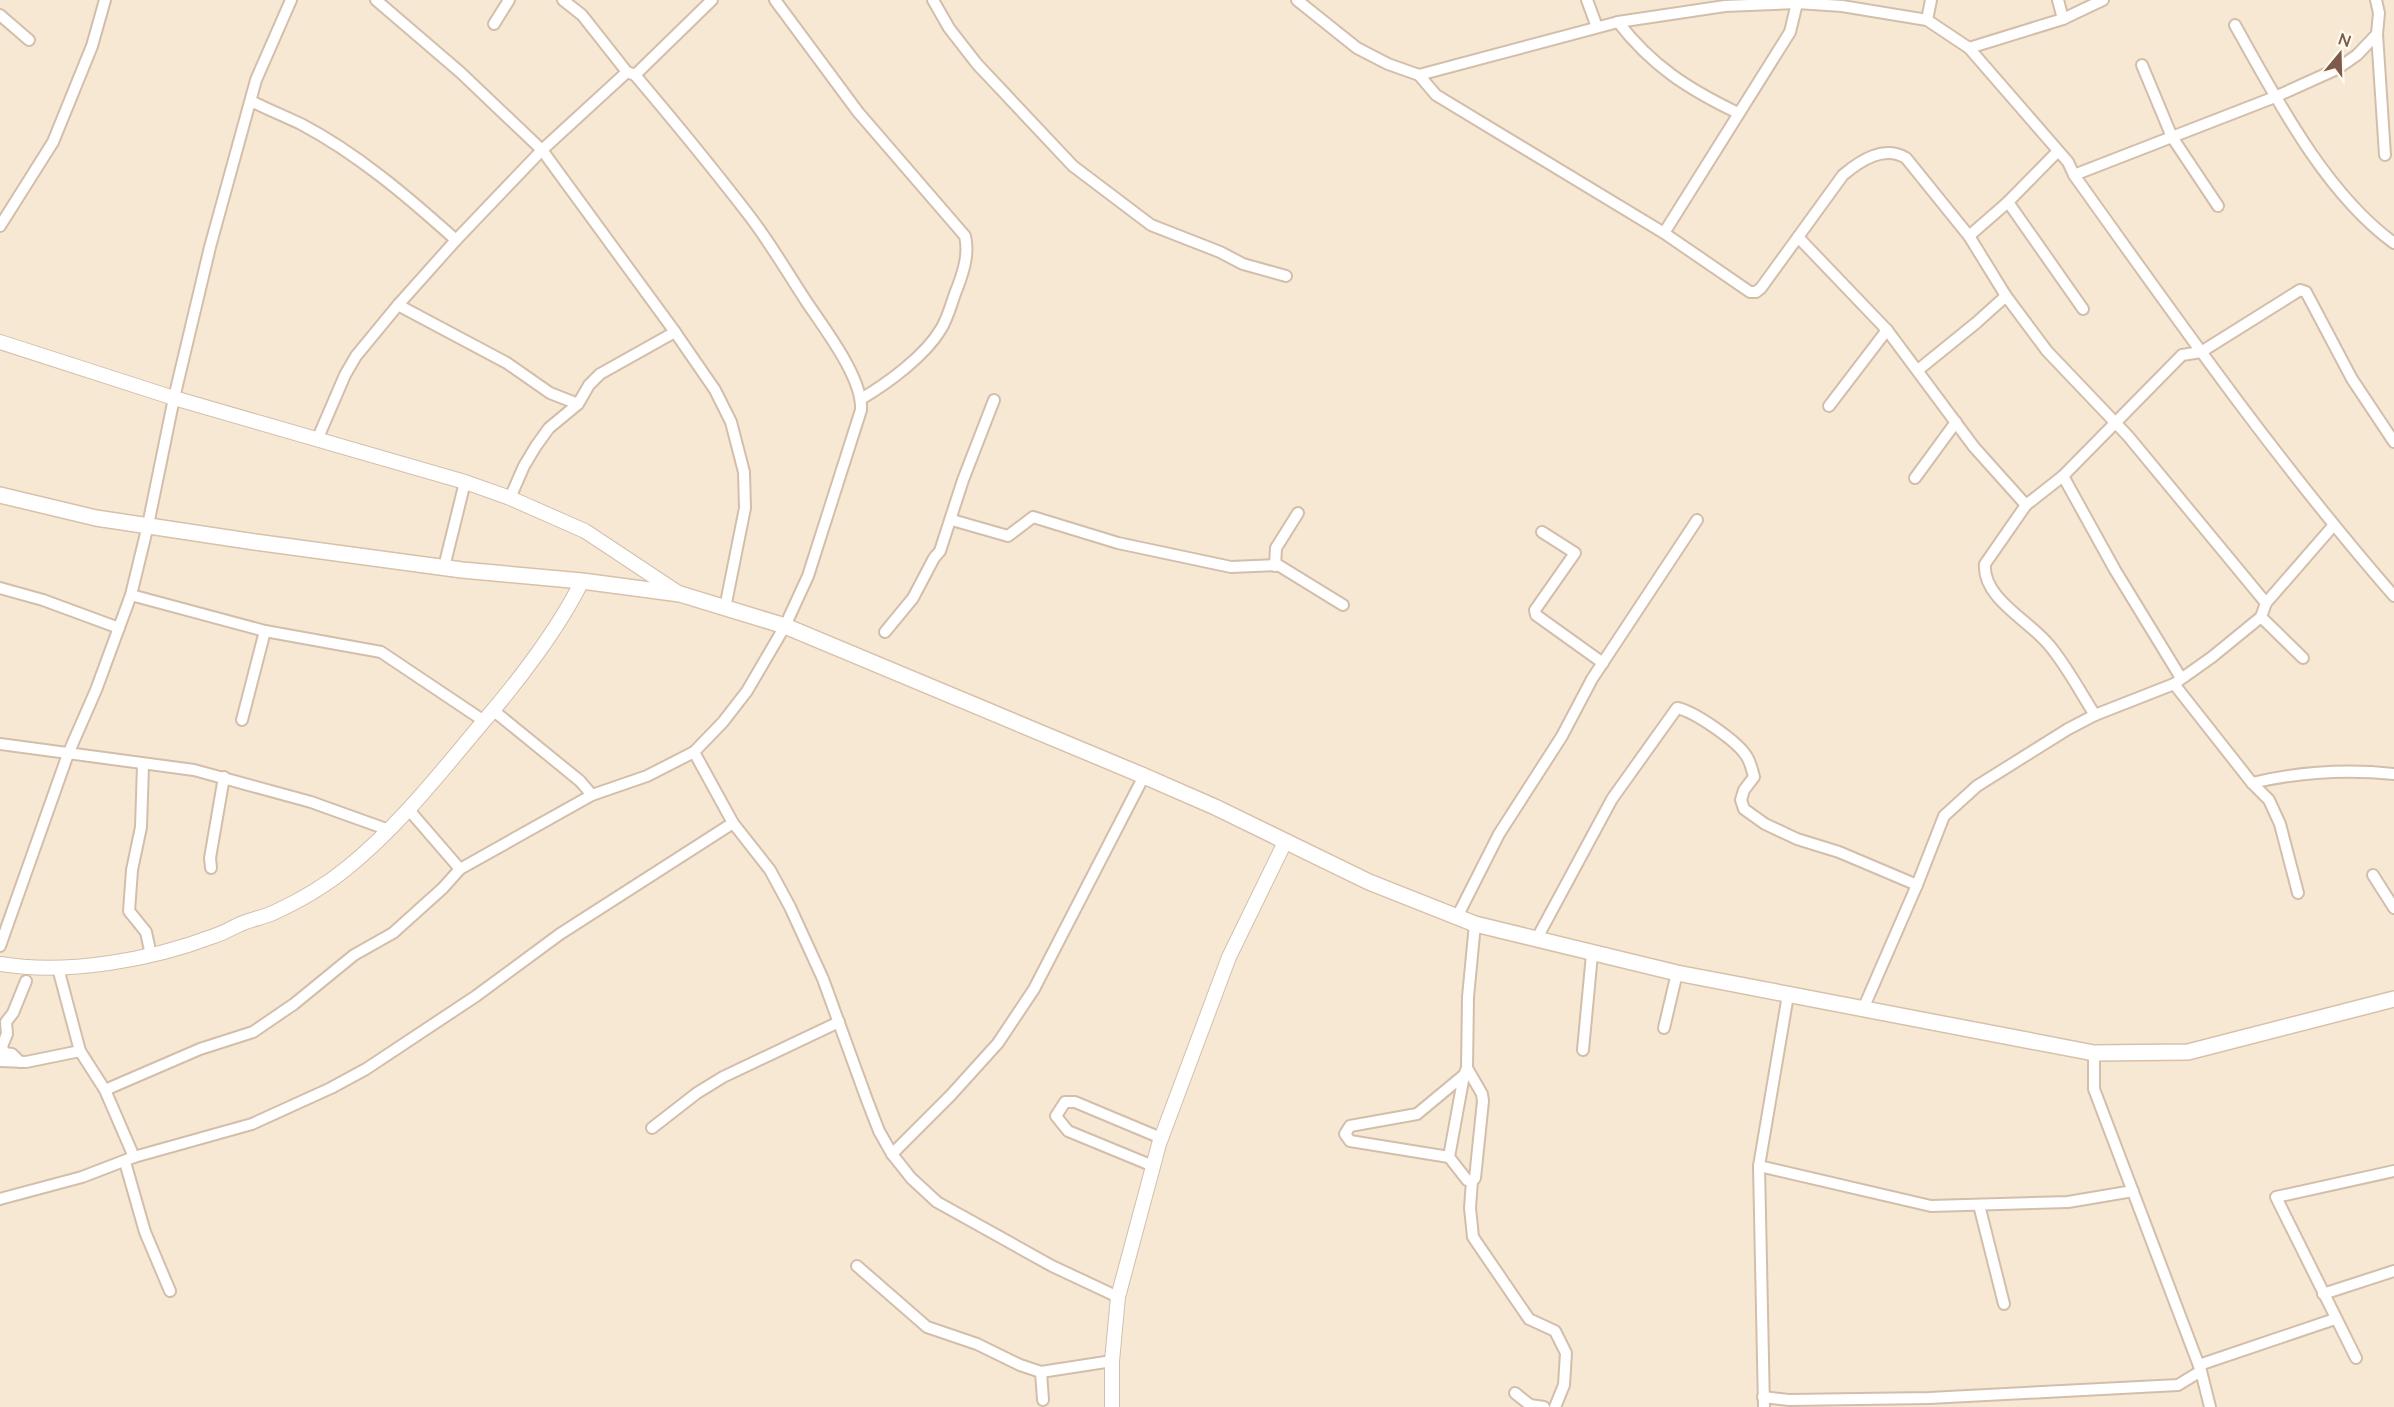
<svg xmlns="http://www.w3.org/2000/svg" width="2394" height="1407" font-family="Lato,sans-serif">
	<rect width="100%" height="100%" fill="#fef6e7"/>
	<rect fill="#f7e8d4" x="0" y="0" width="2394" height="1407"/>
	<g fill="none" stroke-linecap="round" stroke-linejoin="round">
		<g stroke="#d3beab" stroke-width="14">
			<g id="minor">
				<path d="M376,0L460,72L542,150L675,332L715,390L731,422L744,472L745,508L725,608"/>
				<path d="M775,0L858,112L965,236C969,253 964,270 958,286C952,300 949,316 941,329C925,356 888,383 861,399"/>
				<path d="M933,0L949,28L977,64L1073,166L1151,225L1220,252L1243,264L1286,276"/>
				<path d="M1297,0L1357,48L1388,64L1419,75L1618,22L1725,6L1797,3L1842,6L1927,20L1969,48L2068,162L2074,175C2177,319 2278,463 2394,596"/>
				<path d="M1587,0L1597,27"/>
				<path d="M2058,0L2063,19"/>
				<path d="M2376,0L2379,13L2377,34L2385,155"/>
				<path d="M0,15L29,40"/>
				<path d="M1927,20L1931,0"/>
				<path d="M1618,22C1652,66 1688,89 1738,113"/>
				<path d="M494,24L509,0"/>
				<path d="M2235,25C2276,98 2325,193 2394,243"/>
				<path d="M1969,48L2063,19L2103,0"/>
				<path d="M2142,65L2172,137L2218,206"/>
				<path d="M635,75L712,0"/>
				<path d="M1419,75L1436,95L1664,233L1750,292H1756L1761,288L1843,175C1861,160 1884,145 1906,158L1969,236L2006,296L2047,351L2128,436L2266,603"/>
				<path d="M251,101C267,109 284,116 301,124C358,154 408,197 456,240"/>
				<path d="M2074,175L2275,97L2337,69L2357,55L2377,34"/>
				<path d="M2008,202L2083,309"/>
				<path d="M0,226L53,142L92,46L105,0"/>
				<path d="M1664,233L1790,32L1797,3"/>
				<path d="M1969,236L2008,202L2058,151"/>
				<path d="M1798,237L1887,330L1974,447L2026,505L2063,476L2182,355L2201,352L2300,290L2306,292L2352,379L2394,442"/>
				<path d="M398,305L507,363L550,393L578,404"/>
				<path d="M1918,370L1976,323L2006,296"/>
				<path d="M1829,406L1887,330"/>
				<path d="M317,440L345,375L356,356L398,305L456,240L542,150L627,72"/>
				<path d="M2063,476L2115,570L2181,678"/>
				<path d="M1915,478L1956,422"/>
				<path d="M510,498L524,466L536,446L549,428L578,404L589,385L600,374L675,332"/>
				<path d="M2026,505L1985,564C1982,598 2030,621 2049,645C2067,666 2080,692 2095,715"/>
				<path d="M952,520L1008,536L1033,517L1118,543L1231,567L1278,565L1343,605"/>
				<path d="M1542,532L1575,553L1535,610L1536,615L1603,663"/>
				<path d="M1275,566L1276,548L1298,513"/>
				<path d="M444,567L465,482"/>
				<path d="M0,588L43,600L119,628"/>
				<path d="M131,595L265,631L381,652L484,721"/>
				<path d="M2261,617L2303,658"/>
				<path d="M885,632L913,598L934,558L940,551L963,480L994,400"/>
				<path d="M2174,684L2252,783L2269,800L2280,824L2298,893"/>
				<path d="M494,711L580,781L592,795"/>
				<path d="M242,720L265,631"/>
				<path d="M0,744L194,770L311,802L389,830"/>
				<path d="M694,752L733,823L770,870L790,907L823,979L867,1100L879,1131L892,1154L911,1178L937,1202L1052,1266L1118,1297"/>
				<path d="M143,765L141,827L132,870L129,911L146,932L151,955"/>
				<path d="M2252,783C2298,772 2346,769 2394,774"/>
				<path d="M409,810L460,869"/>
				<path d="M211,868L210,858L224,777"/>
				<path d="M2373,875L2394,908"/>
				<path d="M1457,917L1499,834L1562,736L1592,679L1697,520"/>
				<path d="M1536,940L1612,799L1677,708C1694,711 1735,740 1745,754C1750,760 1752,769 1754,777L1744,790L1741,800L1744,809L1765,824L1797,839L1839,852L1917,885"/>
				<path d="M0,946L68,754L96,690L131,595L148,525L174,398L210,247L256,80L291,0"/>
				<path d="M58,968L80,1051L105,1090L134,1157"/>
				<path d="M1863,1009L1917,885L1944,816L1977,786L2068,729L2095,715L2174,684L2212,657L2261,617L2266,603L2333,526"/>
				<path d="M1664,1028L1677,973"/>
				<path d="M1583,1050L1592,954"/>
				<path d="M2094,1053V1089L2201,1371L2210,1407"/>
				<path d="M0,1061L26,1062L80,1051"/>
				<path d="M20,1062L12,1054L4,1053L2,1046L7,1034L6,1022L13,1013L26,981"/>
				<path d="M1464,1075L1449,1157L1467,1180L1472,1181L1475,1178L1483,1101L1482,1094L1467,1068"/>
				<path d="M105,1090L200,1049L253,1032L294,1004L354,955L393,933L443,888L460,869L592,795L647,776L694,752L723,722L747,691L785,626L808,576L861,410C863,378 824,328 806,301C787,272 769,241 748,214C711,166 674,121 635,75L627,72L582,15L563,0"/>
				<path d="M652,1128L697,1093L723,1077L839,1022"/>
				<path d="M892,1154L951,1095L998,1043L1034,989L1144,776"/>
				<path d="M1449,1157L1350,1141L1345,1134L1350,1126L1417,1114L1464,1075L1467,1068L1468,997L1475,924"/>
				<path d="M125,1162L145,1232L170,1291"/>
				<path d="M1153,1166L1068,1131L1056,1116L1065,1102H1075L1161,1138"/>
				<path d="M1759,1166L1931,1206L2068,1202L2133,1191"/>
				<path d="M1472,1181L1470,1208L1473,1237L1529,1319L1555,1331L1566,1353L1564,1385L1555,1407"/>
				<path d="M0,1199L82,1177L134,1157L252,1124L331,1088L366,1069L476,996L560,934L733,823"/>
				<path d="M1979,1205L2004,1304"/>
				<path d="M857,1266L927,1327L977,1344L1020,1365L1041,1372L1112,1361"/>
				<path d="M2323,1294L2394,1271"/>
				<path d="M2356,1358L2276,1197L2394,1171"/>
				<path d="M2199,1365L2335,1319"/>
				<path d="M1041,1372L1043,1400"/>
				<path d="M1515,1393L1530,1405L1544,1407"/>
				<path d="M1763,1397L1789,1400L1929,1398L2178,1385L2201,1371"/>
				<path d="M1764,1407L1759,1166L1788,995"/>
			</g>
		</g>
		<g stroke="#d3beab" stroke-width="16">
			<g id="tertiary">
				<path d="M0,342L174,398L465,482L510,498L585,531L680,594"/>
				<path d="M0,964C67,975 151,960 214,936C224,933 233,927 243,923C253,919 264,917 273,913C299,901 325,886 347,868C399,826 440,773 483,722C517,683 559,628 582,581"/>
				<path d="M1112,1407V1361L1118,1297L1159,1144L1229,957L1285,842"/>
			</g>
		</g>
		<g stroke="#d8c0aa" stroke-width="18">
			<path id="secondary" d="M0,495L96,518L255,542L462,570L582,581L680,594L785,626L1144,776L1215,807L1369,882L1475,924L1677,973L2094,1053L2188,1052L2394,999"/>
		</g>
		<use href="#minor" stroke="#fff" stroke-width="10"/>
		<use href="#tertiary" stroke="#fff" stroke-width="14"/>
		<use href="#secondary" stroke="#fff" stroke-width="15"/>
	</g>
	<g transform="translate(2340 54) rotate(19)" stroke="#fff9ef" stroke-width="4.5" paint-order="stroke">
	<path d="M0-4.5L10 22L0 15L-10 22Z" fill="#7c5c48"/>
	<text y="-9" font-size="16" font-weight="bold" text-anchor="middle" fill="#7c5c48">N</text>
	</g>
</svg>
